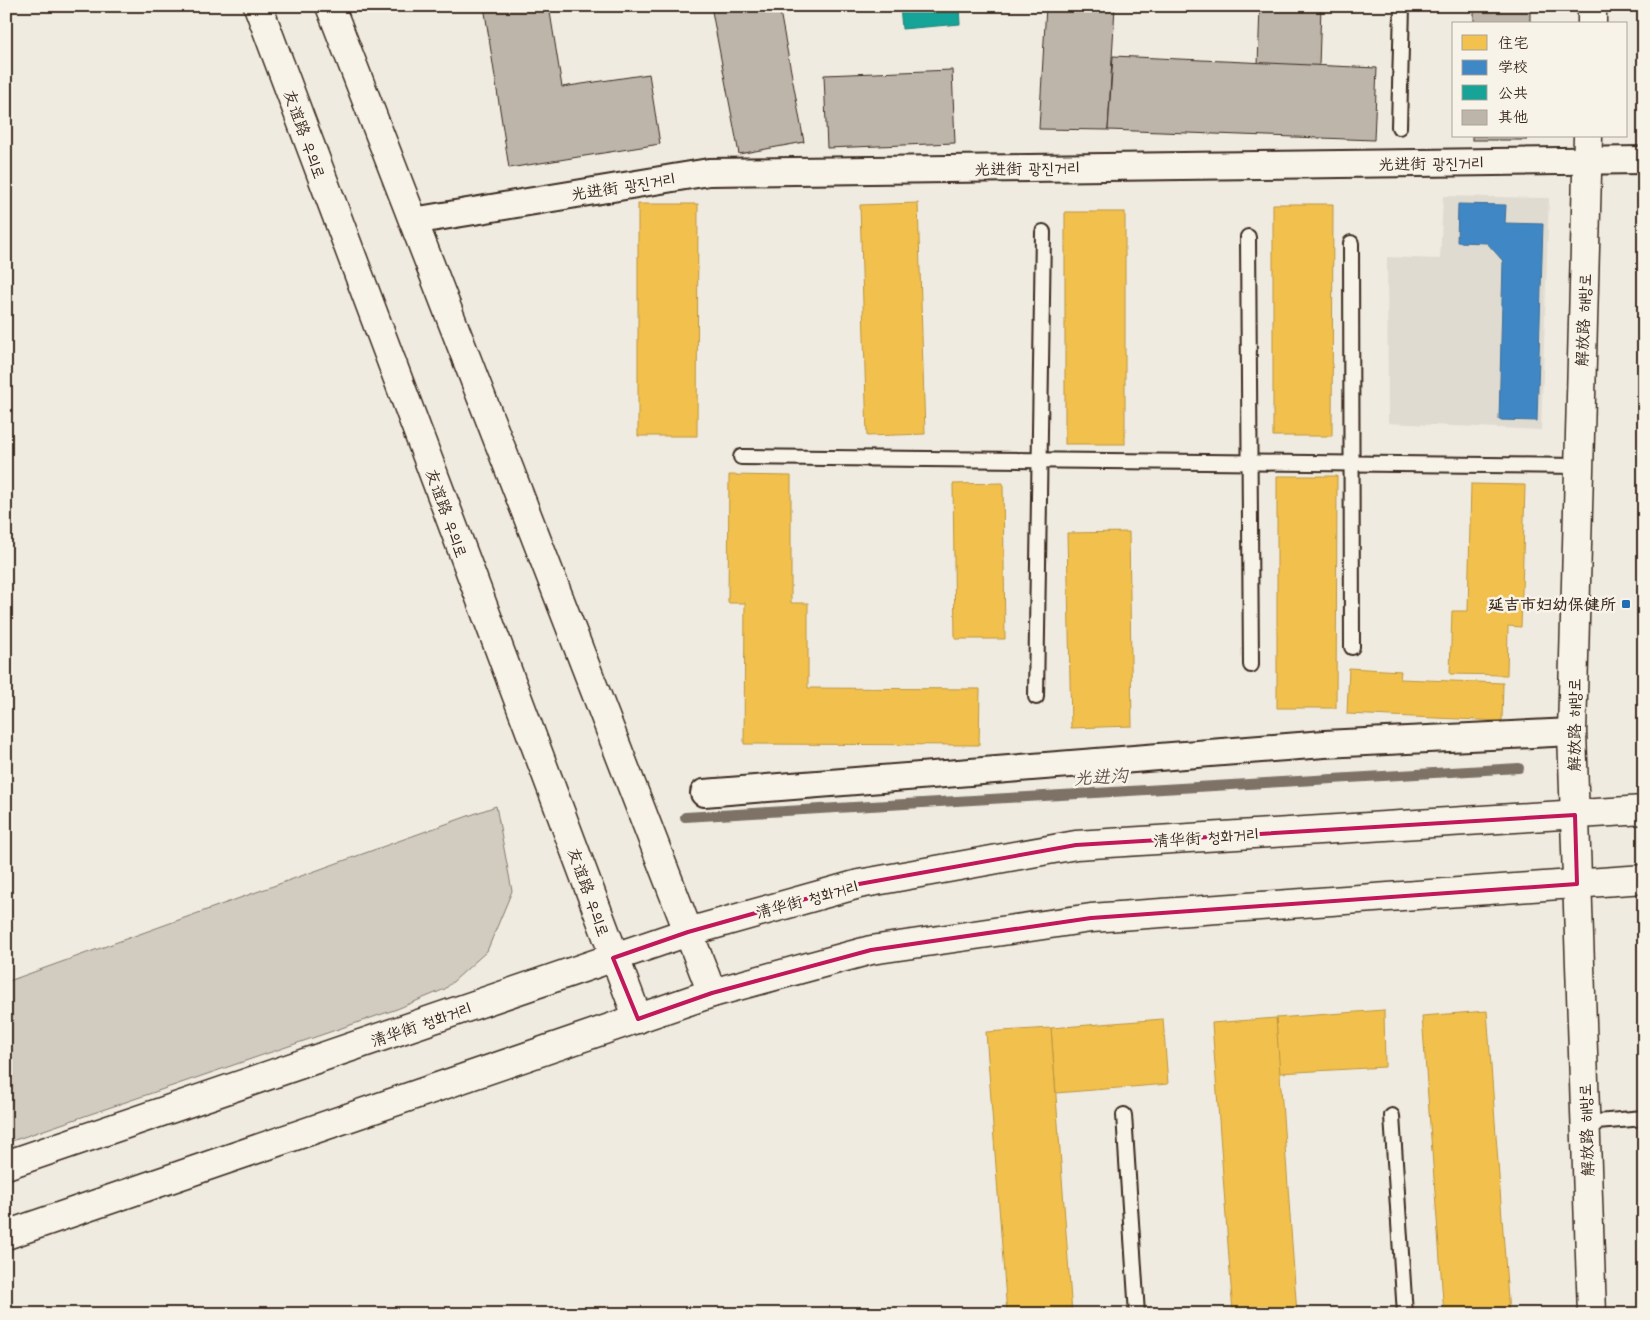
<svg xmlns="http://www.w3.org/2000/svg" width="1650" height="1320" font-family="Kalam,'LXGW WenKai TC','Poor Story',sans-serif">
	<rect width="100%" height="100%" fill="#efebe0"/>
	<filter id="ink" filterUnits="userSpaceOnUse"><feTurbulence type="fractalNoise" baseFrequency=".02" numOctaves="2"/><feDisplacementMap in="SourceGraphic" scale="10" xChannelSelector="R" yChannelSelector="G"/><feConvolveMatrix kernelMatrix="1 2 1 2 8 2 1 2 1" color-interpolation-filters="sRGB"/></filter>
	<g filter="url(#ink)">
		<path fill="#e0dbd0" d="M1443,196L1549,198L1541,430L1388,423L1387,257L1440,259Z"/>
		<path fill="#d1cbc0" stroke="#867a6f" d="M496,806L512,891L487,951L445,989L397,1009L6,1143V982Z"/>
		<g fill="#f2c14e" stroke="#bb9440">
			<path d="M918,203L925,434L867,436L860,205Z"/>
			<path d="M638,204H698L697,436H638Z"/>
			<path d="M1273,204H1333L1332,436H1273Z"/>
			<rect x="1065" y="212" width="60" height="232"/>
			<path d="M729,475L791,476V603H808V688L980,689L979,745L744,744L745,603H728Z"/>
			<path d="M1277,476H1337L1336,708H1277Z"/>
			<path d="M1003,483L1005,639H955L953,484Z"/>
			<path d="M1471,484L1525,485L1521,627L1508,626L1507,675L1450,674L1452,611H1468Z"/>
			<path d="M1129,532L1132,726L1071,728L1067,533Z"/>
			<path d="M1349,668L1401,671L1400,679L1503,683L1502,721L1347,714Z"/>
			<path d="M1384,1010L1385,1067L1279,1073L1276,1018Z"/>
			<path d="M1487,1011L1509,1314H1444L1422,1016Z"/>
			<path d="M1276,1018L1297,1314H1233L1212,1023Z"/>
			<path d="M1163,1019L1168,1084L1056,1093L1051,1028Z"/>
			<path d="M1051,1028L1072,1314H1007L986,1032Z"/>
		</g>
		<path fill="#3f88c5" stroke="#3e6c93" d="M1458,204L1506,205L1505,223L1543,224L1537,421L1499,420L1503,261L1487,243L1457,242Z"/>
		<path fill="#17a398" stroke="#227f73" d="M900,6H959L960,24L902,29Z"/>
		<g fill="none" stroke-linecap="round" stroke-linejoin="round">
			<path stroke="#7e7266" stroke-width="10" d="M685,817L1519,768"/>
		</g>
		<g fill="#bdb5aa" stroke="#3b2a1e">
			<path d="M484,6H549L562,87L649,74L660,144L509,168Z"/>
			<path d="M711,6H779L804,142L739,154Z"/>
			<path d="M1046,6H1115L1108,130L1039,129Z"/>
			<path d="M1260,6H1321L1317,127L1256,125Z"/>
			<rect x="1474" y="6" width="56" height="18"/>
			<path d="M1113,56L1377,68L1374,140L1108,130Z"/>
			<path d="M952,70L955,143L827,148L824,75Z"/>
			<rect x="1472" y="136" width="55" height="4"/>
		</g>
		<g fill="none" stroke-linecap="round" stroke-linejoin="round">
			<g stroke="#3b2a1e" stroke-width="18">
				<g id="service">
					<path d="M1399,127L1402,6"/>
					<path d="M1248,237L1251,665"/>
					<path d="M1351,243L1352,647"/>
					<path d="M741,457L1579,466"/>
					<path d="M1036,697L1043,232"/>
					<path d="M1124,1115L1137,1314"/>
					<path d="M1392,1116L1405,1314"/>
					<path d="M1585,1123L1644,1118"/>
				</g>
			</g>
			<g stroke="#3b2a1e" stroke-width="30">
				<g id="minor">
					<path d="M413,221L709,172L1644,160"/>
					<path d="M704,793L1324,744L1572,732"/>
				</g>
			</g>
			<g stroke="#3b2a1e" stroke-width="31">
				<g id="tertiary">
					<path d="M1592,24V6"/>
					<path d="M1588,136L1572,732L1592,1314"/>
				</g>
			</g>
			<g stroke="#3b2a1e" stroke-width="31">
				<g id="secondary">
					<path d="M258,6L638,1019"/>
					<path d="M330,6L712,993"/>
					<path d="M6,1165L688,932L859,884L1076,845L1644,810"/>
					<path d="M6,1235L712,993L871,950L1091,918L1644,879"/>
				</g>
			</g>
			<use href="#service" stroke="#f7f3e8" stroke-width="14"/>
			<use href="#minor" stroke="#f7f3e8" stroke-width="26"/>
			<use href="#tertiary" stroke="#f7f3e8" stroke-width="28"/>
			<use href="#secondary" stroke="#f7f3e8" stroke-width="28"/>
		</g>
	</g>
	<path fill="none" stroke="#c2185b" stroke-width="4" stroke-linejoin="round" d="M1575,815L1577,884L1091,918L871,950L712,993L638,1019L613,958L688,932L859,884L1076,845Z"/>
	<rect fill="#1f6fb2" stroke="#f7f3e8" stroke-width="2" x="1621" y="599" width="10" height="10" rx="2.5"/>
	<g text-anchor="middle" stroke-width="5" stroke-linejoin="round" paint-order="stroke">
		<g font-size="16" fill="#3b2a1e" stroke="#f7f3e8">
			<text transform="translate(305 134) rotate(70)" y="6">友谊路 우의로</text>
			<text transform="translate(1431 163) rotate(-1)" y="6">光进街 광진거리</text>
			<text transform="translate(1027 168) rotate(-1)" y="6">光进街 광진거리</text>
			<text transform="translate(623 186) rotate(-9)" y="6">光进街 광진거리</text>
			<text transform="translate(1583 320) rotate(-88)" y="6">解放路 해방로</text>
			<text transform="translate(447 513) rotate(70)" y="6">友谊路 우의로</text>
			<text transform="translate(1574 725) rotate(-90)" y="6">解放路 해방로</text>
			<text transform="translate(1206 837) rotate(-4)" y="6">清华街 청화거리</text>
			<text transform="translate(589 892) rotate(70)" y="6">友谊路 우의로</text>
			<text transform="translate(807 899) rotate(-15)" y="6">清华街 청화거리</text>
			<text transform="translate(421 1024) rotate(-19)" y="6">清华街 청화거리</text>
			<text transform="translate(1586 1130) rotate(-92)" y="6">解放路 해방로</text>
		</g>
		<g font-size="16" font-weight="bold" fill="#3b2a1e" stroke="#f7f3e8" text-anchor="end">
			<text x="1616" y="610">延吉市妇幼保健所</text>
		</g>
		<g font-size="18" font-style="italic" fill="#625448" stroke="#f7f3e8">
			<text transform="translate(1101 777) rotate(-3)" y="6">光进沟</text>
		</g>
	</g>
	<rect width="1650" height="1320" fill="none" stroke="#f7f3e8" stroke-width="25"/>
	<rect x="12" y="12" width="1625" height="1295" fill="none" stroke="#3b2a1e" stroke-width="2" filter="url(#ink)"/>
	<rect x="1452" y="22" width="175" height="115" fill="#f7f3e8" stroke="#aca397"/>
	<rect x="1462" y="35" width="25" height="15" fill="#f2c14e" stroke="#aca397"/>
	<text x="1498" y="48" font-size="15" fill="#3b2a1e">住宅</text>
	<rect x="1462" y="60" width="25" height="15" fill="#3f88c5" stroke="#aca397"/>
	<text x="1498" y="72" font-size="15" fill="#3b2a1e">学校</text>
	<rect x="1462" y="85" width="25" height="15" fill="#17a398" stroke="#aca397"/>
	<text x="1498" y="98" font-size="15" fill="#3b2a1e">公共</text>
	<rect x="1462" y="110" width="25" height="15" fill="#bdb5aa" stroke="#aca397"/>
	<text x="1498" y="122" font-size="15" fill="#3b2a1e">其他</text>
</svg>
